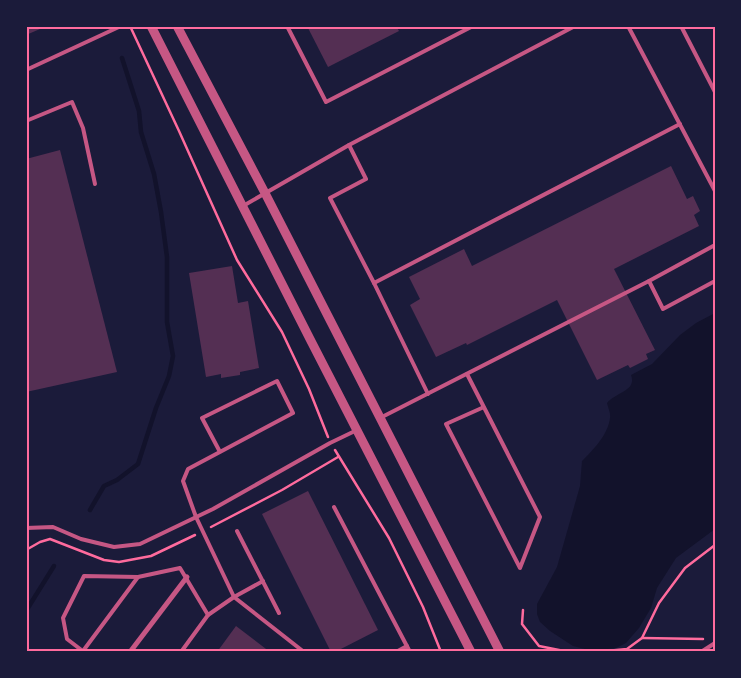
<svg xmlns="http://www.w3.org/2000/svg" width="741" height="678" font-family="'PT Sans Narrow',sans-serif">
	<rect width="100%" height="100%" fill="#1b1b3a"/>
	<path fill="#12122b" d="M715,313V529L676,558L657,588L651,608L639,628L626,643L616,648L598,650L585,649L573,646L550,631L540,622L537,614V604L557,567L580,486L582,461C593,450 608,435 610,418C611,413 608,408 607,403C616,392 637,391 631,375L652,364L680,335L696,323Z"/>
	<g fill="none" stroke-linecap="round" stroke-linejoin="round">
		<g stroke="#12122b" stroke-width="4.5">
			<path d="M90,510L104,486L117,480L138,464L156,408L169,376L173,356L167,322V257L161,212L154,174L141,132L139,111L122,58"/>
			<path d="M26,611L54,566"/>
		</g>
	</g>
	<g fill="#542f53">
		<path d="M26,26H47L26,35Z"/>
		<path d="M307,26H396L399,31L328,67Z"/>
		<path d="M60,150L117,372L26,392V159Z"/>
		<path d="M671,166L687,199L693,196L700,211L694,215L699,226L614,269L655,350L646,354L648,359L630,368L628,365L597,380L557,300L467,345L466,343L436,357L410,305L420,299L409,277L464,249L472,266Z"/>
		<path d="M232,266L238,303L248,301L259,368L240,372V375L221,378V374L206,377L189,273Z"/>
		<path d="M308,491L378,630L335,652H331L262,514Z"/>
		<path d="M236,626L270,652H217Z"/>
	</g>
	<g fill="none" stroke-linecap="round" stroke-linejoin="round">
		<g stroke="#ff6b9d" stroke-width="2.5">
			<path d="M130,26L179,131L237,260L282,332L309,389L328,437"/>
			<path d="M335,450L389,538L423,607L441,652"/>
			<path d="M211,527L282,490L338,457"/>
			<path d="M26,550L40,542L50,539L104,560L119,562L151,556L195,535"/>
			<path d="M523,610L522,624L539,646L569,652"/>
			<path d="M642,638L703,639"/>
			<path d="M596,652L627,649L642,638L659,603L685,568L715,545"/>
		</g>
		<g stroke="#c65784" stroke-width="4">
			<path d="M287,26L326,102L473,26"/>
			<path d="M628,26L715,191"/>
			<path d="M681,26L715,92"/>
			<path d="M26,70L121,26"/>
			<path d="M26,121L72,102L83,128L95,184"/>
			<path d="M349,145L366,179L330,198L374,283L680,124"/>
			<path d="M243,206L349,145L575,26"/>
			<path d="M715,245L649,281L663,309L715,281"/>
			<path d="M374,283L428,394"/>
			<path d="M467,374L540,517L520,568L446,424L484,407"/>
			<path d="M380,418L649,281"/>
			<path d="M220,452L202,418L277,381L293,413L188,469L183,481L196,517L234,597L304,652"/>
			<path d="M334,507L410,652"/>
			<path d="M26,528L53,527L81,539L114,547L140,544L213,509L330,443L357,430"/>
			<path d="M237,531L279,613"/>
			<path d="M83,651L138,577"/>
			<path d="M84,652L67,639L63,618L84,576L138,577L180,568L208,615L234,597L263,581"/>
			<path d="M181,652L208,615"/>
			<path d="M396,652L407,646"/>
			<path d="M701,652L715,643"/>
		</g>
		<path stroke="#c65784" stroke-width="5" d="M130,652L187,577"/>
		<g stroke="#c65784" stroke-width="9">
			<path d="M151,26L311,341L471,652"/>
			<path d="M177,26L265,193L500,652"/>
		</g>
	</g>
	<rect width="741" height="678" fill="none" stroke="#1b1b3a" stroke-width="55"/>
	<rect x="28" y="28" width="686" height="622" fill="none" stroke="#ff6b9d" stroke-width="2"/>
</svg>
